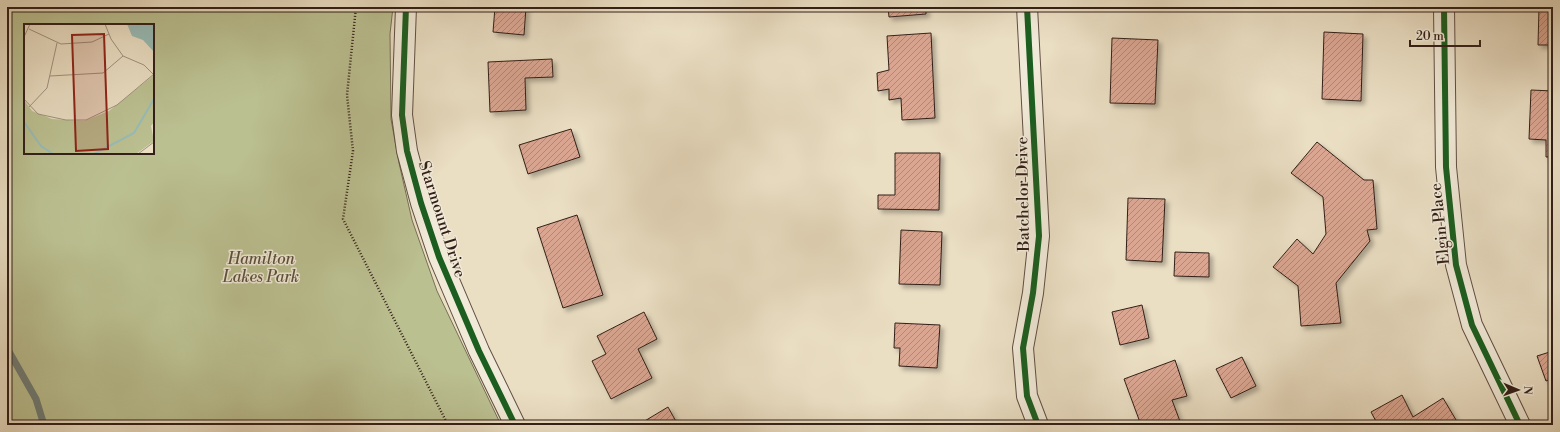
<svg xmlns="http://www.w3.org/2000/svg" width="1560" height="432" font-family="'Libre Bodoni',serif">
	<defs>
		<pattern id="building-hatch" width="6" height="6" patternUnits="userSpaceOnUse"><rect width="6" height="6" fill="#daa692"/><path d="M-1 1l2-2M0 6l6-6M5 7l2-2" fill="none" stroke="#b18776"/></pattern>
		<filter id="shadow"><feDropShadow dx="3.5" dy="3.5" stdDeviation="2" flood-color="#0004"/></filter>
	</defs>
	<rect width="100%" height="100%" fill="#eadec3"/>
	<filter id="stains"><feTurbulence type="fractalNoise" baseFrequency=".005" numOctaves="4"/><feColorMatrix values="0 0 0 0 .2 0 0 0 0 .09 0 0 0 0 .02 0 0 0 .5 -.17"/></filter>
	<radialGradient id="worn" r=".72"><stop offset=".6" stop-color="#630" stop-opacity="0"/><stop offset="1" stop-color="#630" stop-opacity=".3"/></radialGradient>
	<path fill="#bbc091" stroke="#767054" fill-rule="evenodd" d="M7,7H393L390,34L391,119L399,163L412,220L437,291L501,425H7ZM25,25H153V153H25Z"/>
	<g fill="none" stroke-linecap="round" stroke-linejoin="round">
		<path stroke="#6f7d77" stroke-width="7" d="M7,348L36,399L44,425"/>
	</g>
	<g fill="url(#building-hatch)" stroke="#321f18" filter="url(#shadow)">
		<path d="M495,7H526L524,35L493,32Z"/>
		<path d="M888,7H926V14L889,17Z"/>
		<path d="M1539,7H1553V45H1538Z"/>
		<path d="M1324,32L1363,34L1361,101L1322,99Z"/>
		<path d="M931,33L935,118L902,120L901,98L889,100V89L878,91L877,73L889,70L887,36Z"/>
		<path d="M1112,38L1158,40L1155,104L1110,103Z"/>
		<path d="M552,59L553,77L525,78L526,110L490,112L488,62Z"/>
		<path d="M1531,90L1553,91V157H1546V140L1529,139Z"/>
		<path d="M571,129L580,157L528,174L519,145Z"/>
		<path d="M1317,142L1364,180H1373L1377,229L1367,230L1370,241L1336,283L1341,323L1301,326L1298,286L1273,267L1297,239L1313,254L1326,234L1323,197L1291,173Z"/>
		<path d="M895,153H940L939,210L878,209V195H895Z"/>
		<path d="M1128,198L1165,199L1162,262L1126,260Z"/>
		<path d="M577,215L603,295L563,308L537,228Z"/>
		<path d="M901,230L942,232L940,285L899,284Z"/>
		<path d="M1175,252L1209,253V277L1174,276Z"/>
		<path d="M1142,305L1149,338L1120,345L1112,312Z"/>
		<path d="M644,312L657,339L638,349L652,378L611,399L592,361L606,354L597,336Z"/>
		<path d="M895,323L940,325L937,368L899,366L900,348H894Z"/>
		<path d="M1553,351V378L1546,381L1537,356Z"/>
		<path d="M1242,357L1256,386L1231,398L1216,369Z"/>
		<path d="M1175,360L1187,396L1172,400L1181,424L1141,425L1124,379Z"/>
		<path d="M1402,395L1413,417L1443,398L1459,425H1378L1371,412Z"/>
		<path d="M668,407L678,425H644L643,422Z"/>
		<path d="M959,421L960,425H945Z"/>
	</g>
	<g fill="none" stroke-linecap="round" stroke-linejoin="round">
		<g stroke="#604f43" stroke-width="22">
			<g id="street">
				<path d="M406,7L402,115L407,151L421,203L439,257L479,351L515,425"/>
				<path d="M1027,7L1039,236L1033,293L1023,348L1027,396L1038,425"/>
				<path d="M1444,7L1446,167L1456,265L1472,325L1520,425"/>
			</g>
		</g>
		<g stroke="#321f18" stroke-width="2.5" stroke-dasharray="1 2" stroke-linecap="butt">
			<path d="M356,7L347,95L353,151L343,219L448,425"/>
			<path d="M7,421L9,425"/>
		</g>
		<use href="#street" stroke="#f1ead8" stroke-width="20"/>
		<g stroke="#f1ead8" stroke-width="8">
			<g id="cycleway">
				<path d="M406,7L402,115L407,151L421,203L439,257L479,351L515,425"/>
				<path d="M1027,7L1039,236L1033,293L1023,348L1027,396L1038,425"/>
				<path d="M1444,7L1446,167L1456,265L1472,325L1520,425"/>
			</g>
		</g>
		<use href="#cycleway" stroke="#1b5e20" stroke-width="6"/>
	</g>
	<g text-anchor="middle" stroke-width="3" stroke-linejoin="round" paint-order="stroke">
		<g font-size="16" fill="#321f18" stroke="#f1ead8">
			<text transform="translate(1022 194) rotate(-91)" y="6">Batchelor Drive</text>
			<text transform="translate(443 219) rotate(72)" y="6">Starmount Drive</text>
			<text transform="translate(1439 224) rotate(-96)" y="6">Elgin Place</text>
		</g>
		<g font-size="16" font-style="italic" fill="#5b4f3c" stroke="#f1ead8">
			<text x="261" y="264">Hamilton<tspan x="261" dy="18">Lakes Park</tspan></text>
		</g>
	</g>
	<g transform="translate(24 24)">
		<rect width="130" height="130" fill="#eadec3"/>
		<path d="M130,51V98L127,102L130,117L112,130H0V76L8,87L28,95L60,97L85,87Z" fill="#bbc091"/>
		<path d="M103,0H130V28L119,16L108,12Z" fill="#98bcb7"/>
		<path fill="none" stroke="#98bcb7" stroke-width="2" d="M0,98L17,122L29,130M70,130L110,109L130,75"/>
		<path fill="none" stroke="#a0927f" stroke-width="1" d="M81,0L87,15L99,32L120,41L129,50M5,5L37,20L68,18L85,10M0,13L6,0M26,52L79,49L99,32M0,75L14,90L42,96H62L93,81L130,50M5,83L23,64L33,19M114,130L130,118"/>
		<path fill="#8f2418" fill-opacity="0.15" stroke="#8f2418" stroke-width="2" d="M80,10L84,125L52,127L48,11Z"/>
		<rect width="130" height="130" fill="none" stroke="#321f18" stroke-width="2"/>
	</g>
	<rect width="1560" height="432" fill="none" stroke="#eadec3" stroke-width="24"/>
	<rect x="8" y="8" width="1544" height="416" fill="none" stroke="#321f18" stroke-width="2"/>
	<rect x="12" y="12" width="1536" height="408" fill="none" stroke="#321f18"/>
	<g transform="translate(1518 390) rotate(92)" stroke="#f1ead8" stroke-width="3" paint-order="stroke">
	<path d="M0-3L7 15L0 10L-7 15Z" fill="#321f18"/>
	<text y="-6" font-size="11" font-weight="bold" text-anchor="middle" fill="#321f18">N</text>
	</g>
	<path d="M1410 40v6h70v-6" fill="none" stroke="#321f18" stroke-width="2"/>
	<text x="1416" y="40" font-size="12" fill="#321f18" stroke="#f1ead8" stroke-width="3" paint-order="stroke">20 m</text>
	<rect width="100%" height="100%" filter="url(#stains)"/>
	<rect width="100%" height="100%" fill="url(#worn)"/>
</svg>
